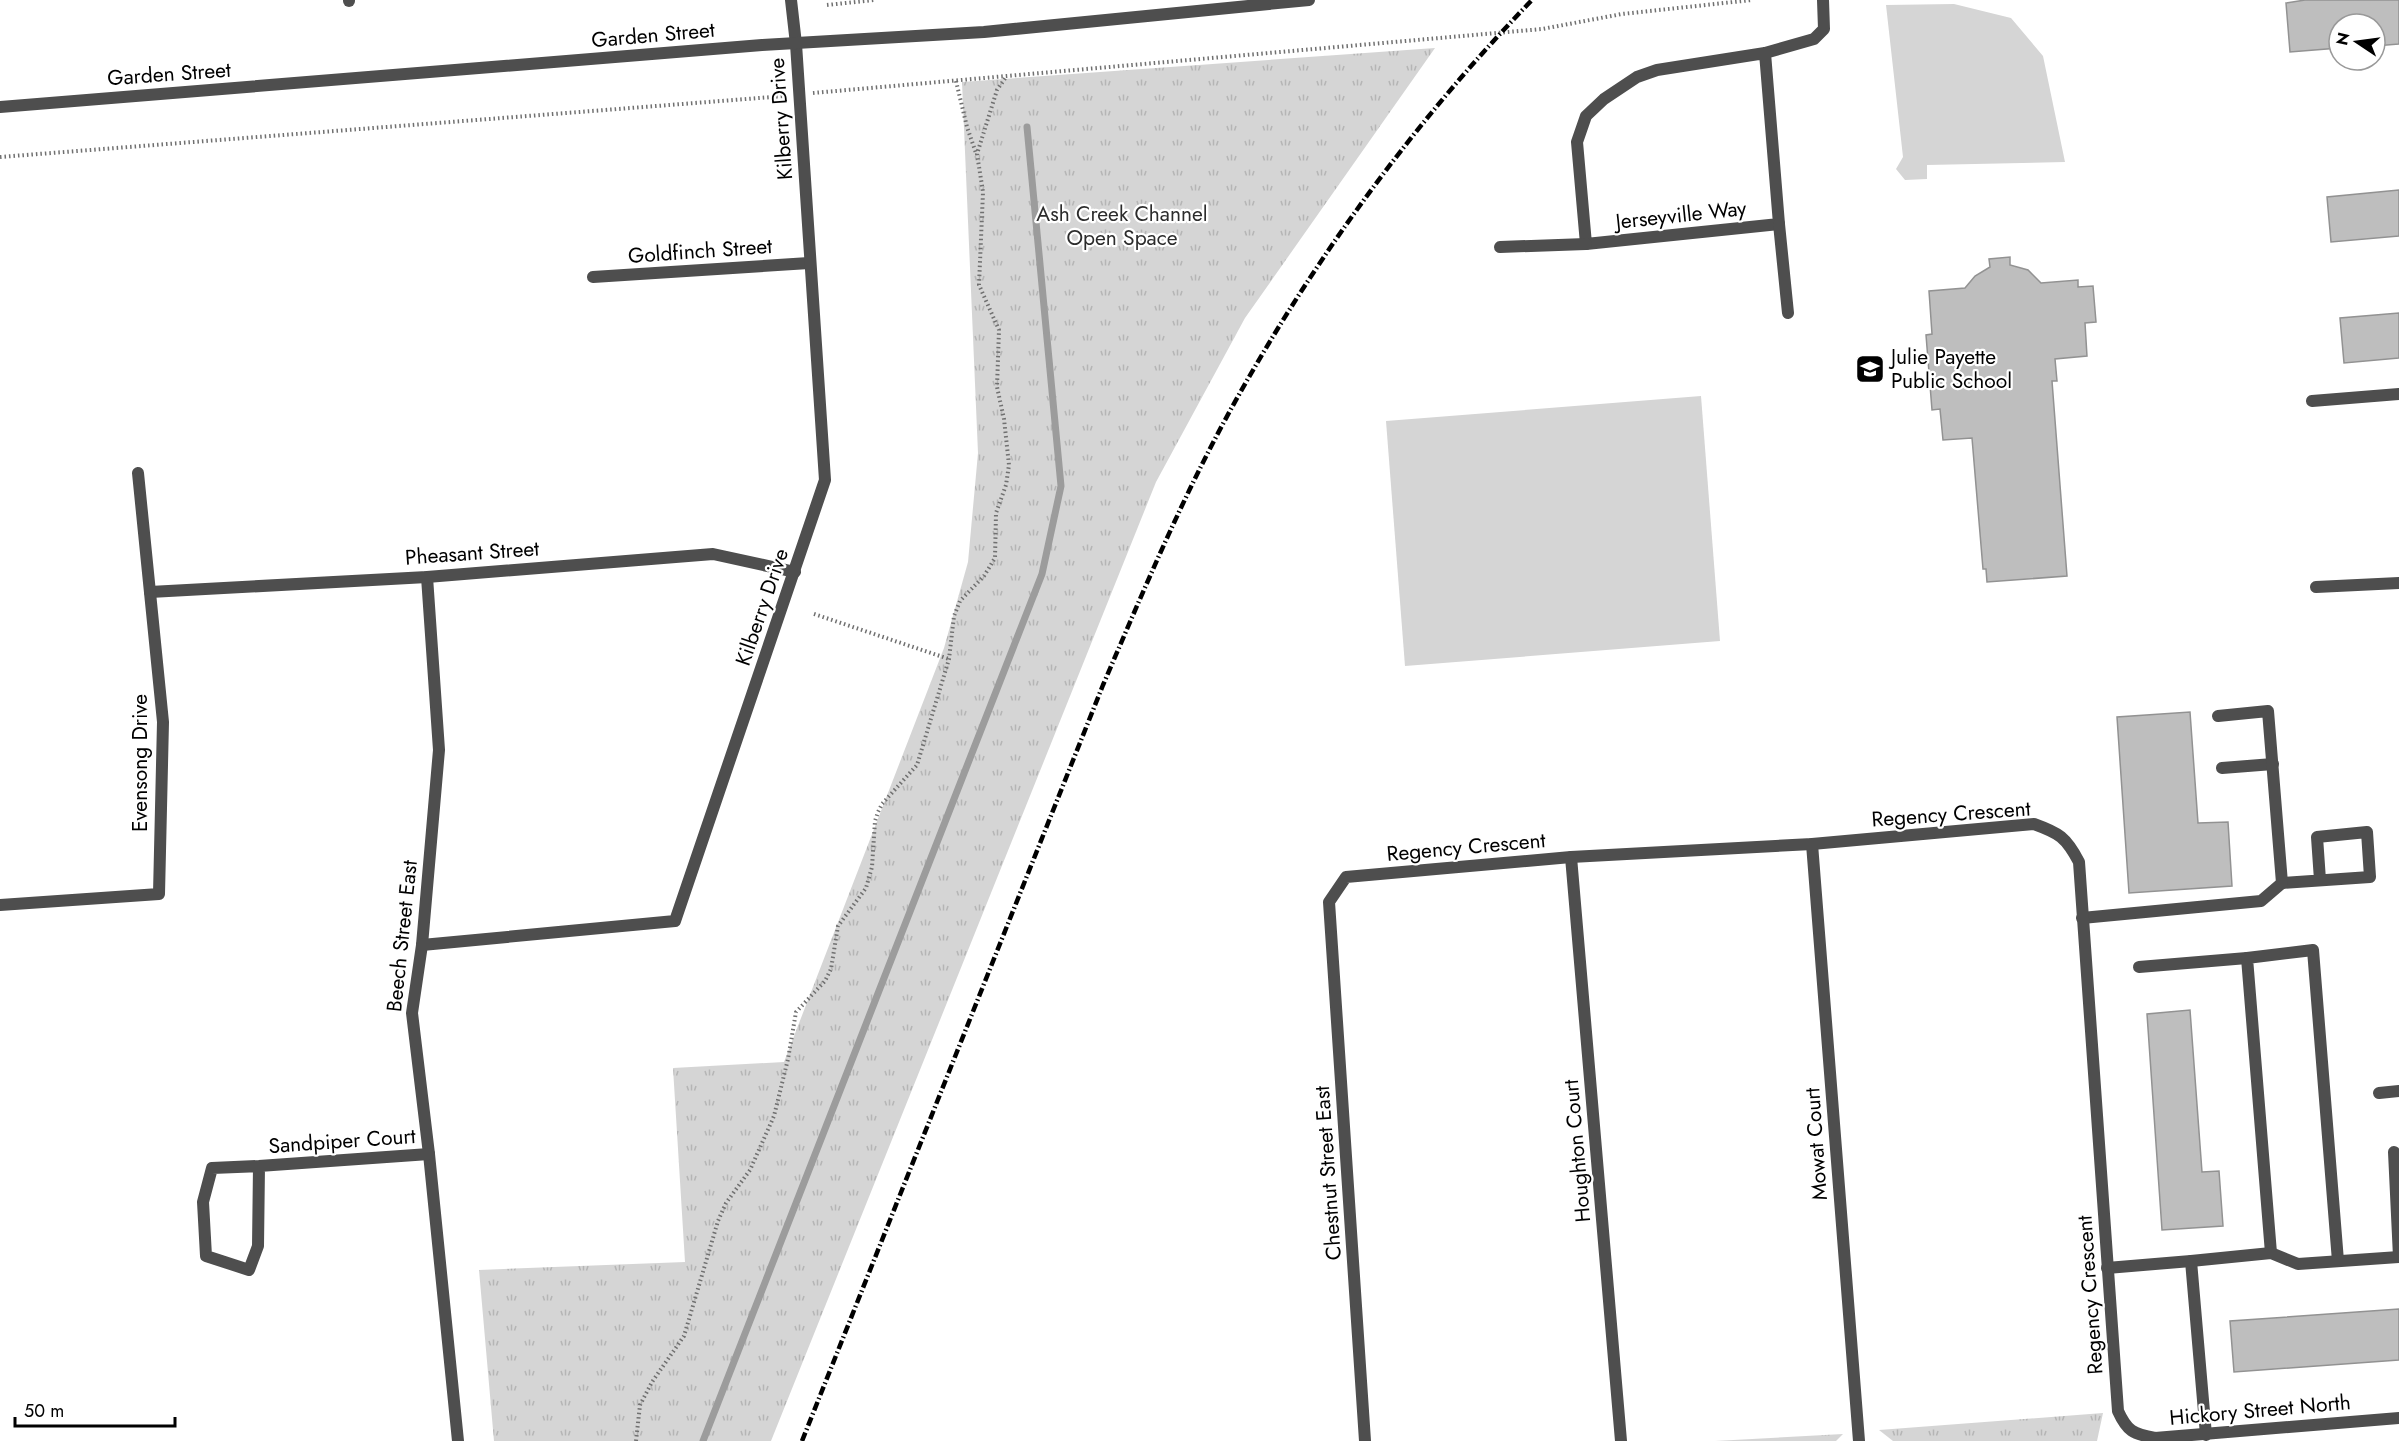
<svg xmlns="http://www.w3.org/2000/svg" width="2399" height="1441" font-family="Jost,sans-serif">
	<defs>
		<pattern id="park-tufts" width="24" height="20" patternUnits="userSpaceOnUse" patternTransform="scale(1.5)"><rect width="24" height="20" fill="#d5d5d5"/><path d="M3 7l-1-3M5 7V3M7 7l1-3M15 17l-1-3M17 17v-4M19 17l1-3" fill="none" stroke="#b5b5b5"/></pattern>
	</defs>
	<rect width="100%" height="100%" fill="#fff"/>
	<g fill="url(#park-tufts)">
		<path d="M1435,48L1245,318L1156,482L771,1441H494L479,1270L685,1262L673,1068L784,1062L944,648L968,562L978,453L962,82Z"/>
		<path d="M2103,1413L2097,1441H1893L1879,1430Z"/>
		<path d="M1843,1434L1836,1441H1715Z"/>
	</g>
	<g fill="#d5d5d5">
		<path d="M1954,4L2011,18L2043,56L2065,162L1927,165V179L1905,180L1896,169L1903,157L1886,5Z"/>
		<path d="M1701,396L1720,641L1405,666L1386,421Z"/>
	</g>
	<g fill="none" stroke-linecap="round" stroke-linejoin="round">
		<path stroke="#9c9c9c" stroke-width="7" d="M703,1441L1042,574L1061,486L1027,127"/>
	</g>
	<g fill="#bebebe" stroke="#929292" stroke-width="1.5">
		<path d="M2305,0H2399V44L2375,46V24H2339V48L2290,52L2286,3Z"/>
		<path d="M2399,190V236L2331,242L2327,197Z"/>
		<path d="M2010,257V265L2028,270L2041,283L2078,280V287L2093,286L2096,322L2085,323L2087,356L2055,359L2057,381H2052L2067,576L1987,582L1986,569H1983L1972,438L1943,440L1940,409L1932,410L1926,335L1932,334L1929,291L1965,288L1975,276L1990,267L1989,259Z"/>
		<path d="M2399,313V358L2344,363L2340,318Z"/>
		<path d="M2190,712L2198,823L2228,822L2232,886L2129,893L2117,717Z"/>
		<path d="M2190,1010L2202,1172L2219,1171L2223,1226L2162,1230L2147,1014Z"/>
		<path d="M2399,1309V1360L2234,1372L2230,1321Z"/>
	</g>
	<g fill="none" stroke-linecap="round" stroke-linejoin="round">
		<g stroke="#707070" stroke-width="4" stroke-dasharray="1.5 3" stroke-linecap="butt">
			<path d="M827,5L874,0"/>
			<path d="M956,81L967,127L976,153"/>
			<path d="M813,93L1542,29L1622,14L1752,0"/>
			<path d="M0,157L785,96"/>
			<path d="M814,614L949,659"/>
			<path d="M636,1441L640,1405L652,1382L684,1336L718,1221L726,1203L750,1170L774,1116L788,1059L796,1012L825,981L831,969L838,926L866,888L872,867L875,821L878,812L882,804L917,765L949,659L954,616L960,601L984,576L995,558L996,513L1006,485L1009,465L1004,419L997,387L999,330L979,285L983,192L977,154L997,90L1006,77"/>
		</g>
		<g stroke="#4e4e4e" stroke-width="12">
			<path d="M2312,401L2399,394"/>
			<path d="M2316,587L2399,583"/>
			<path d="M2222,768L2273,764"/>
			<path d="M2282,883L2370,877L2367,832L2317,837L2320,880"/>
			<path d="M2082,918L2261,901L2282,883L2268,711L2218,716"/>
			<path d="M2139,967L2247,958"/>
			<path d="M2394,1152L2399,1257"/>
			<path d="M2271,1253L2247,958L2313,950L2338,1261"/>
			<path d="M2191,1261L2271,1253L2298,1264L2399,1257"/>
			<path d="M2107,1268L2191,1261L2206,1435"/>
		</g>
		<g stroke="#4e4e4e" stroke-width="12">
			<path d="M349,0V1"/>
			<path d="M1765,53L1779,224L1586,244L1577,142L1586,116L1604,99L1637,77L1657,70L1765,53L1814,39L1824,29L1823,0"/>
			<path d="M1779,224L1788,313"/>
			<path d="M1500,247L1586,244"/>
			<path d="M593,277L809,263"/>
			<path d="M427,577L439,750L422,945L412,1013L429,1154L458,1441"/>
			<path d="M150,592L427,577L713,554L795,572"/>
			<path d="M1812,844L1859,1441"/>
			<path d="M1571,857L1621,1441"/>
			<path d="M0,905L159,894L163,722L138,473"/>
			<path d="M422,945L675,921L825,480L796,44L791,0"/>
			<path d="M2379,1093L2399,1091"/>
			<path d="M259,1166L258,1246L249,1270L206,1256L203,1202L212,1168L259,1166L429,1154"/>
			<path d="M1365,1441L1329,902L1346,877L1571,857L1812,844L2034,824C2059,833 2066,837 2079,862L2118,1411C2127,1431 2133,1434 2155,1438L2399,1418"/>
		</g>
		<path stroke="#4e4e4e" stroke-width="12" d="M0,107L762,45L984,32L1309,0"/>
		<path stroke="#000" stroke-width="4.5" stroke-dasharray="9 3 1.5 3" stroke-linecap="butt" d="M802,1441L1103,685C1143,592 1182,498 1231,409C1313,260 1414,122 1532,0"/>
	</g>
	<defs>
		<g id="school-square" transform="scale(1.5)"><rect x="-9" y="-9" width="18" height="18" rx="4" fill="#000" stroke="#fff"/><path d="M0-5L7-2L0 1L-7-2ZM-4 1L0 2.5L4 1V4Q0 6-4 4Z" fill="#fff"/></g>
	</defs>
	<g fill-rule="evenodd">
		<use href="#school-square" x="1870" y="369"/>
	</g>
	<g text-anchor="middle" stroke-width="4.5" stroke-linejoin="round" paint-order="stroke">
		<g font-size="21" fill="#000" stroke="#fff">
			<text transform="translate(653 35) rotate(-5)" y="7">Garden Street</text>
			<text transform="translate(169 74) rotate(-4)" y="7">Garden Street</text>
			<text transform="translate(781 119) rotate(-94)" y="7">Kilberry Drive</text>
			<text transform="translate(1681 215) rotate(-6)" y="7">Jerseyville Way</text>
			<text transform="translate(700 251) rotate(-4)" y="7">Goldfinch Street</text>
			<text transform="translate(472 553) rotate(-4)" y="7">Pheasant Street</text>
			<text transform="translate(762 607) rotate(-71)" y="7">Kilberry Drive</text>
			<text transform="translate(140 763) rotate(-90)" y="7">Evensong Drive</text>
			<text transform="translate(1951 814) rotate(-4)" y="7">Regency Crescent</text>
			<text transform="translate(1466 847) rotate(-5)" y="7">Regency Crescent</text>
			<text transform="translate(402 936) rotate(-84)" y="7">Beech Street East</text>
			<text transform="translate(342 1141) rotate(-4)" y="7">Sandpiper Court</text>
			<text transform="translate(1816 1144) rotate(-94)" y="7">Mowat Court</text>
			<text transform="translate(1577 1151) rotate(-95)" y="7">Houghton Court</text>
			<text transform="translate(1328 1173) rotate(-94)" y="7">Chestnut Street East</text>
			<text transform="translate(2090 1295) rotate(-94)" y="7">Regency Crescent</text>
			<text transform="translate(2260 1410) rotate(-5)" y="7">Hickory Street North</text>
		</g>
		<g font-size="21" fill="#2c2c2c" stroke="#fff">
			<text x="1122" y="221">Ash Creek Channel<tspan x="1122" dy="24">Open Space</tspan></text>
		</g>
		<g font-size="21" fill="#000" stroke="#fff" text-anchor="start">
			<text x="1891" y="364">Julie Payette<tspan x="1891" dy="24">Public School</tspan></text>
		</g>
	</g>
	<g transform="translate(2357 42) rotate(283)"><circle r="28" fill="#ffffff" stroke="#999999" stroke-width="1.5"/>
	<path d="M0-4.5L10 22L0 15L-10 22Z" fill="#000000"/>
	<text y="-9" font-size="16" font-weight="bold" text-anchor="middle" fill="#000000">N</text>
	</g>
	<path d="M15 1417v9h160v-9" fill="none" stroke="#000000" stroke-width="3"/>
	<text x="24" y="1417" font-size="18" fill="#000000" stroke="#ffffff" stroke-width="4.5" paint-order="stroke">50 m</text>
</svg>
